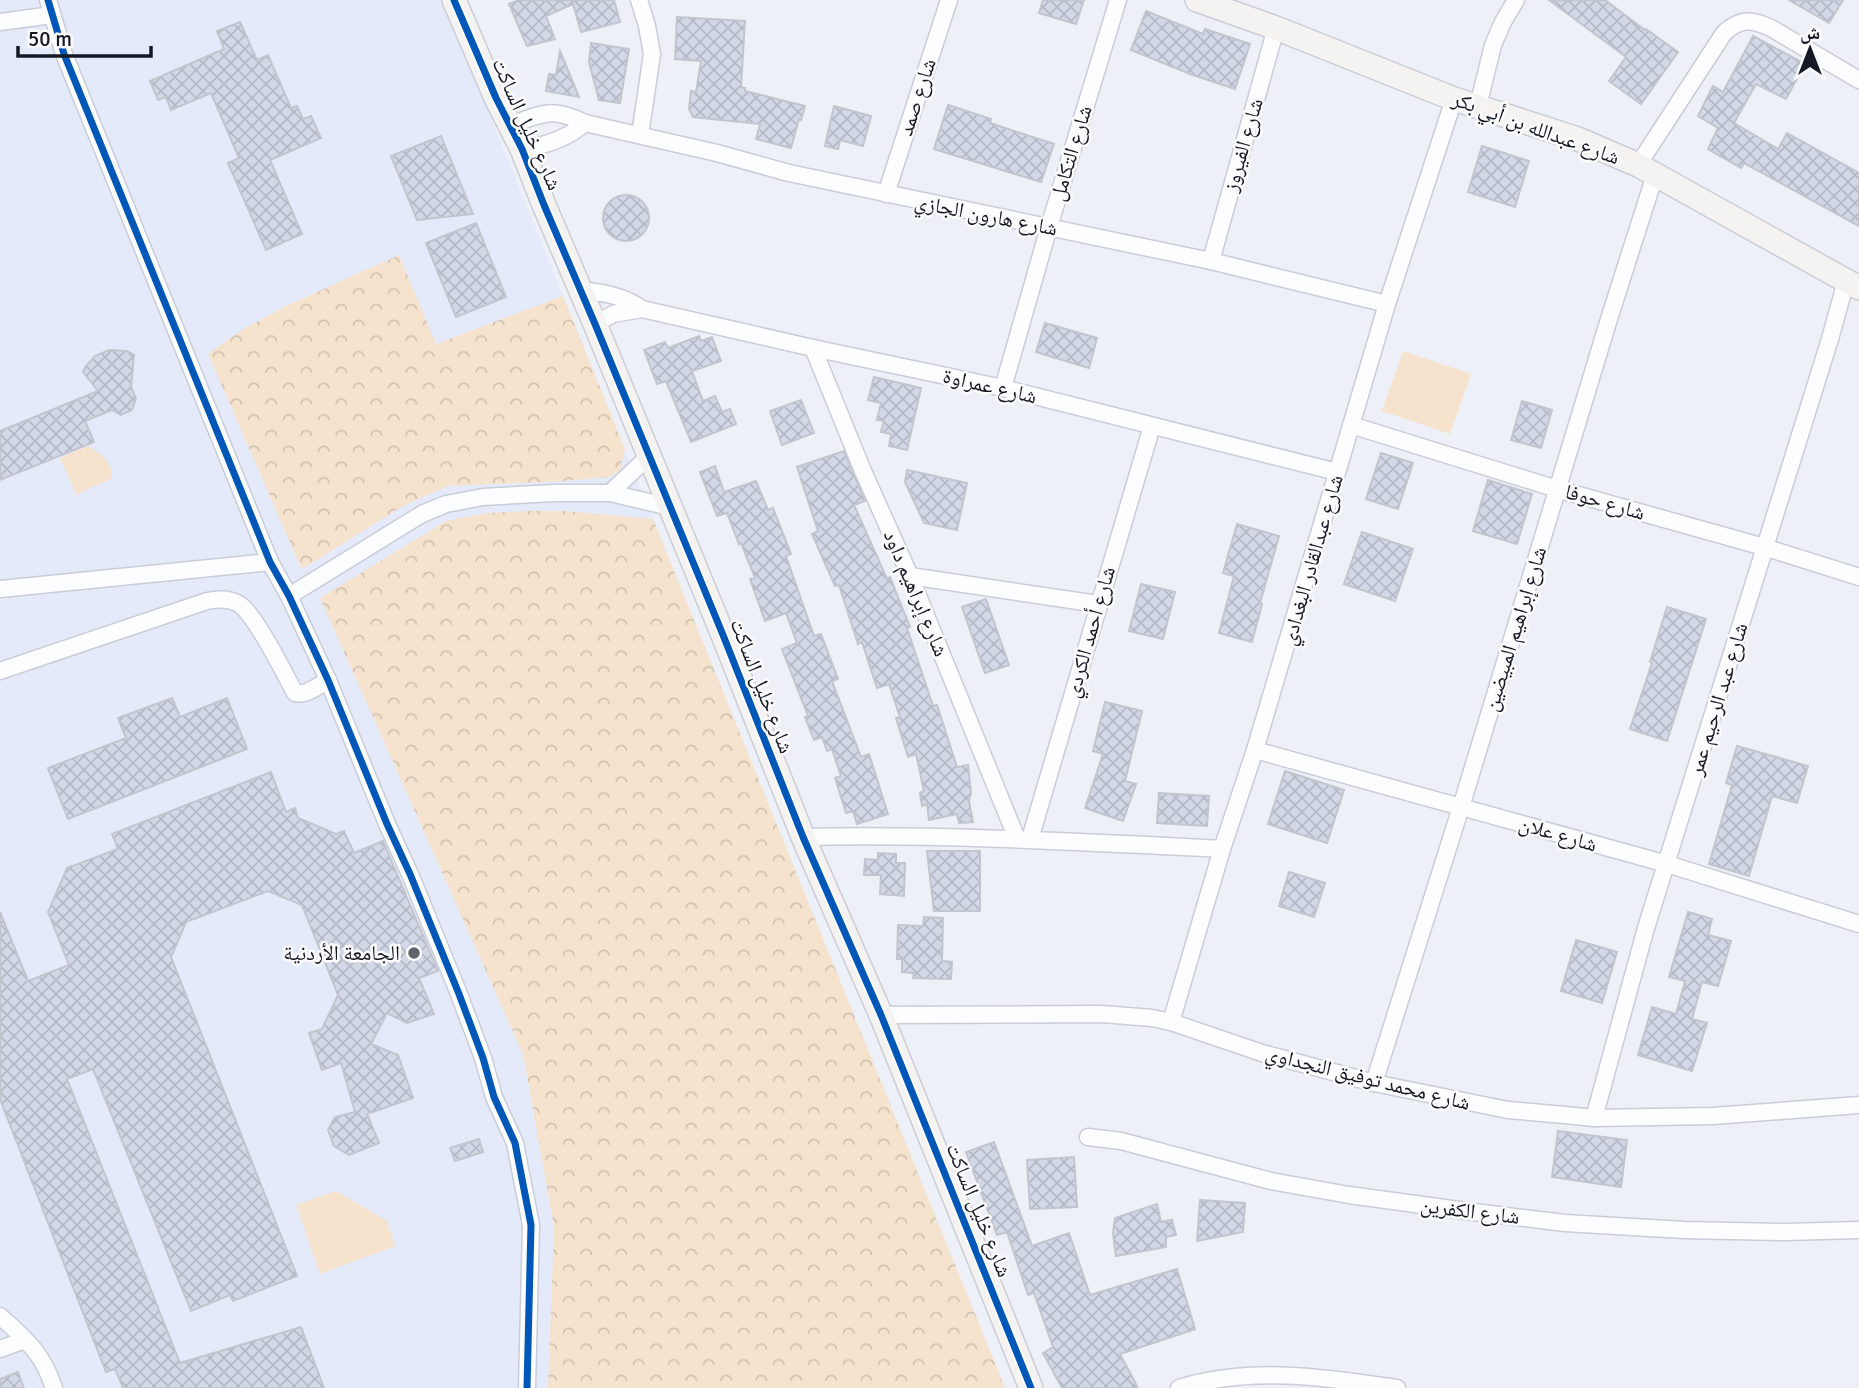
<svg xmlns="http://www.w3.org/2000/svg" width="1859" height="1388" font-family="Signika,'Noto Naskh Arabic',sans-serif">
	<defs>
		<pattern id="forest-crowns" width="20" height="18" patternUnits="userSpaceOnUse" patternTransform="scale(1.75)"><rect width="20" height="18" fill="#f5e3ce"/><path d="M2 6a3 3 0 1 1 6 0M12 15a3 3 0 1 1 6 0" fill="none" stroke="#d1c2b1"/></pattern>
		<pattern id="building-cross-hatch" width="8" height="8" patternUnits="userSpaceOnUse" patternTransform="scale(1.75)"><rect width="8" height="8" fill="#d3d8e7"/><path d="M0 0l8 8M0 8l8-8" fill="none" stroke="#b4b9c6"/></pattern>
	</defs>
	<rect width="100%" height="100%" fill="#edf0f7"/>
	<path fill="#e5eafa" d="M0,0H443L1005,1388H0Z"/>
	<g fill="#f5e3ce">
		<path d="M1403,351L1471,374L1450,434L1382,411Z"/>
		<path d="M88,446C102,455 114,463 111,479L81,492L77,496L60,458Z"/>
		<path d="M336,1191L387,1221L395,1246L320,1274L296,1205Z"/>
	</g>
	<g fill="url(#forest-crowns)">
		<path d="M399,255L436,344L563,296L625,449L620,470L609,477L564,481L448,486L403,506L307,566L301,568L208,354L245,328L288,305Z"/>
		<path d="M526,511H565L653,519L1005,1388H548L554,1227L523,1054L320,598L446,521L486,513Z"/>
	</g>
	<g fill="url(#building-cross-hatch)" stroke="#c2c5ce" stroke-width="2">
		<path d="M519,0H614L620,22L581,32L573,4L546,16L555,39L527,46L509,4Z"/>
		<path d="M1043,0H1084L1076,24L1039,13Z"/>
		<path d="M1549,0H1605L1645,30L1646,29L1678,52L1641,104L1609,81L1626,57Z"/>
		<path d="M1789,0H1843L1829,23Z"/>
		<path d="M1146,11L1203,34L1205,29L1250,44L1235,89L1190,74L1131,50Z"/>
		<path d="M677,17L745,21L741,87L745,88V91L805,106L801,120L799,119L791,148L756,139L760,124L693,117L689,109L691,91L696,92L701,61L675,59Z"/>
		<path d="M240,22L257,60L268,55L291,108L297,106L303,119L311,116L321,138L270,160L302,234L266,250L228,163L239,158L211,93L171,110L166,97L158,100L150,81L224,49L217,31Z"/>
		<path d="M1753,36L1805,64L1786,99L1756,84L1734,123L1778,149L1787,133L1859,173V226L1744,163L1741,168L1708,149L1718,128L1698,116L1713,86L1723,92Z"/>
		<path d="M591,43L629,49L620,103L599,100L589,62Z"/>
		<path d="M560,51L579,97L546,91L549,74L556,75Z"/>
		<path d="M948,105L991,119L990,123L1054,144L1041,182L934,149Z"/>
		<path d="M834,106L871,116L863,146L840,140L838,149L825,146Z"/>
		<path d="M441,136L473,214L417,220L391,156Z"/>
		<path d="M1482,146L1529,161L1515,207L1468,192Z"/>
		<circle cx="626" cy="218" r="23"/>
		<path d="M476,223L506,297L456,317L426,243Z"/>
		<path d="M1045,323L1097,338L1089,368L1036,352Z"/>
		<path d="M699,336L701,341L712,337L721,361L692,371L703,401L715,396L722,412L730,409L736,424L691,442L666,381L657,384L644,350L665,342L668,348Z"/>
		<path d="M109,350L127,351L134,355L131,387L136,398L132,410L121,415L112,410L85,421L94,442L0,480V431L98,391L83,372L86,366L95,356Z"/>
		<path d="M874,377L921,388L907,450L889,446L891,434L881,432L884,421L877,420L881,403L868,400Z"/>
		<path d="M801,400L814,433L782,445L770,411Z"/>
		<path d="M1522,401L1552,410L1541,448L1511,440Z"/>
		<path d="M844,451L865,501L854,505L887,579L890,577L910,627L907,628L933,706L937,705L957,767L968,765L971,793L969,801L973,822L959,823L957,814L929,820L927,804L922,806L920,793L924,791L916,754L908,757L896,718L900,717L889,684L877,688L862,642L858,644L839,585L835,586L812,534L818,531L797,467Z"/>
		<path d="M1381,453L1413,463L1398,509L1366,499Z"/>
		<path d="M715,466L724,492L756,481L768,510L773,508L791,554L786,556L814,636L821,634L838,679L832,681L861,757L869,754L888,814L857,824L853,811L846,813L835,778L841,776L832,749L827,751L822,737L814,740L805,717L808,716L782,649L797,643L786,613L765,621L750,579L755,578L741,543L739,544L727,513L717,516L700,472Z"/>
		<path d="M907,470L967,483L957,530L924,523L905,482Z"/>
		<path d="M1488,480L1532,494L1517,544L1473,531Z"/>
		<path d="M1237,524L1279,536L1260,603L1262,604L1252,642L1219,633L1234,576L1223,573Z"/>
		<path d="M1362,532L1413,549L1395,601L1344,584Z"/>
		<path d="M1141,584L1175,592L1163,639L1129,631Z"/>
		<path d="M986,599L1009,665L985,673L962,607Z"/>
		<path d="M1667,607L1706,619L1667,741L1630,729L1652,663L1650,662Z"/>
		<path d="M172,698L180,717L227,698L247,749L68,819L48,768L126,738L118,718Z"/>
		<path d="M1105,702L1142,711L1125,781L1136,784L1123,821L1085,808L1103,754L1093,751Z"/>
		<path d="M1737,746L1808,766L1797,803L1772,796L1749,876L1709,864L1732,785L1726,783Z"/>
		<path d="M1285,771L1344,790L1327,843L1268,824Z"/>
		<path d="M271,772L286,812L295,808L298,818L336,834L344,831L354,853L383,841L438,971L419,978L434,1014L407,1023L387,1013L371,1044L398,1055L413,1098L367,1114L379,1143L349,1155L334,1146L328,1130L335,1117L355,1112L341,1063L322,1070L309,1033L322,1029L338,995L302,905L268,891L186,922L171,957L297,1276L233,1301L230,1295L191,1311L93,1069L67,1079L180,1363L301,1327L324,1388H123L115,1369L106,1372L0,1099V912L28,981L69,965L48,912L67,868L118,849L112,834Z"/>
		<path d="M1159,793L1209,796L1207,826L1157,823Z"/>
		<path d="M927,851H980V911H934Z"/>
		<path d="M878,853L896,854V863H905L904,896L880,894L881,875H864L865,859L878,860Z"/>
		<path d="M1289,872L1325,883L1314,917L1279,906Z"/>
		<path d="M1688,912L1712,919L1708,935L1731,941L1718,986L1702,982L1692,1019L1707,1023L1692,1071L1638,1055L1652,1007L1676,1014L1685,981L1669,977Z"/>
		<path d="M924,917L943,918L942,961L952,962L951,979L913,978L914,973L902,972V959H897L898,925L923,926Z"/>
		<path d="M1576,940L1617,952L1602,1003L1561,991Z"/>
		<path d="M1558,1131L1627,1140L1621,1187L1552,1177Z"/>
		<path d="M479,1139L483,1152L455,1161L450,1148Z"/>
		<path d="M994,1142L1032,1246L1069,1233L1090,1295L1177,1269L1195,1329L1120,1354L1138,1388H1062L1043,1353L1053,1347L1034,1293L1028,1295L1007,1232L997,1235L966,1152Z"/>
		<path d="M1074,1157L1077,1207L1030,1209L1027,1160Z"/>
		<path d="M1200,1200L1245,1203L1243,1232L1197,1241Z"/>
		<path d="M1157,1204L1161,1222L1172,1220L1176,1235L1166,1237V1247L1116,1256L1113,1233L1115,1218Z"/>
		<path d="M18,1372L24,1388H0V1379Z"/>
	</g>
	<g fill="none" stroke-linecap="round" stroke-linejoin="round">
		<g stroke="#cacdd7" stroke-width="19">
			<g id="street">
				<path d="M48,0L64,54L270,562L289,596L328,680L387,824L410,874L459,994L483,1058L494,1097L515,1143L531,1225L527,1388"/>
				<path d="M639,0L647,26L652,54L640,135"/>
				<path d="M0,22L52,15"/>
				<path d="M1478,106L1493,45L1503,22L1516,0"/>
				<path d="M511,125C543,113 553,107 585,123L717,153L789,173L1211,261L1387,304"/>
				<path d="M522,149C544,146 568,138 585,123"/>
				<path d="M1638,165L1724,33C1740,18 1752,19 1771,28L1859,80"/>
				<path d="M886,194L949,0"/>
				<path d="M1211,261L1276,28"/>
				<path d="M581,290C603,293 623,295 642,309"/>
				<path d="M595,324L613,314L642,309L813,348L1003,388L1337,472"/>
				<path d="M813,348L863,471L910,576L1017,839"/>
				<path d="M1003,388L1049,227L1118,0"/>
				<path d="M1351,425L1557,489L1764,547L1859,577"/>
				<path d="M610,493L649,456"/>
				<path d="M910,576L1098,604"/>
				<path d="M0,589L270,562"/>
				<path d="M289,596L422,514L446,504L483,497L554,493H610L670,507"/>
				<path d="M0,671L207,601C217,599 229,598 239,604C256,615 284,673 295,693C306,696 318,686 328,680"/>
				<path d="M1255,750L1667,864L1859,924"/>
				<path d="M803,837C943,834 1083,842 1222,849"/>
				<path d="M1030,839L1152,426"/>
				<path d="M881,1015L1102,1014L1152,1018L1171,1022L1262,1053L1374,1083L1508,1110L1565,1115L1594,1118L1713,1116L1859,1105"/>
				<path d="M1171,1022L1222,849L1255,750L1387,304L1454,99"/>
				<path d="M1374,1083L1461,807L1609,319L1655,175"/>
				<path d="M1594,1118L1646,928L1830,339L1846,281"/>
				<path d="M1088,1137L1121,1141L1271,1181L1349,1195L1474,1212L1565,1223L1684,1230L1785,1232L1859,1230"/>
				<path d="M0,1316C27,1341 42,1352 54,1388"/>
				<path d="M0,1349L25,1340"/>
				<path d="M1179,1388C1251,1366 1325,1377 1397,1388"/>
			</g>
		</g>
		<g stroke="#cacdd7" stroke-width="26">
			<g id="secondary">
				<path d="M454,0L496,98L522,149L544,205L595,324L723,635L803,837L881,1015L1031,1388"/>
				<path d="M1197,0L1276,28L1454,99L1578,139L1638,165L1859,288"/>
			</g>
		</g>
		<use href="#street" stroke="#fcfdfe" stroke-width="16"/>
		<use href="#secondary" stroke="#f5f3f1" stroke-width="23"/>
		<g stroke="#fbfbfb" stroke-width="11">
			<g id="cycleway">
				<path d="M48,0L64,54L270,562L289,596L328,680L387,824L410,874L459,994L483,1058L494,1097L515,1143L531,1225L527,1388"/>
				<path d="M454,0L496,98L522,149L544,205L595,324L723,635L803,837L881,1015L1031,1388"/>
			</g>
		</g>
		<use href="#cycleway" stroke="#0057b8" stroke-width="7"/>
	</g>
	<circle fill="#61646e" stroke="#fbfbfb" stroke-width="2.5" cx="414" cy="953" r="7"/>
	<g text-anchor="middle" stroke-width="5" stroke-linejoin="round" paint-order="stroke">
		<g font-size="21" fill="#151924" stroke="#fbfbfb">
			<text transform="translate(917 97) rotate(-72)" y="7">شارع صمد</text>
			<text transform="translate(527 124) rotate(66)" y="7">شارع خليل الساكت</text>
			<text transform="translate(1536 128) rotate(20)" y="7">شارع عبدالله بن أبي بكر</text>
			<text transform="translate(1243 145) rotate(-74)" y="7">شارع الفيروز</text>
			<text transform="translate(1071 153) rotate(-73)" y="7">شارع التكامل</text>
			<text transform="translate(986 215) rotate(11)" y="7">شارع هارون الجازي</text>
			<text transform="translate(990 386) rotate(13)" y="7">شارع عمراوة</text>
			<text transform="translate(1605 502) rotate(16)" y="7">شارع حوفا</text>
			<text transform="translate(1312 560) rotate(-74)" y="7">شارع عبدالقادر البغدادي</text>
			<text transform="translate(916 593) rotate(67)" y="7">شارع إبراهيم داود</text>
			<text transform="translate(1515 629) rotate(-73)" y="7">شارع إبراهيم المبيضين</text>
			<text transform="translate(1090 632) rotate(-74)" y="7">شارع أحمد الكردي</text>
			<text transform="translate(762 686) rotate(69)" y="7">شارع خليل الساكت</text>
			<text transform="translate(1718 699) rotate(-73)" y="7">شارع عبد الرحيم عمر</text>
			<text transform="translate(1558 834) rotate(16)" y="7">شارع علان</text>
			<text transform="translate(1368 1078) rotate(14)" y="7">شارع محمد توفيق النجداوي</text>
			<text transform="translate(979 1210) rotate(68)" y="7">شارع خليل الساكت</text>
			<text transform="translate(1470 1211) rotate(7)" y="7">شارع الكفرين</text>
		</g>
		<g font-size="21" fill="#151924" stroke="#fbfbfb" text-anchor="end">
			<text x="400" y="960">الجامعة الأردنية</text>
		</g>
	</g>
	<g transform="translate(1810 49)" stroke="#fbfbfb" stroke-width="5" paint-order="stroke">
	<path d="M0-5L12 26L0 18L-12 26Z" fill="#151924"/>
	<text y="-10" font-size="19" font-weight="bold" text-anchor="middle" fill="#151924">ش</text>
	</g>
	<path d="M18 46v10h133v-10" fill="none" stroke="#151924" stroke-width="3.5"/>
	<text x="28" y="46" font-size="21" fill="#151924" stroke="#fbfbfb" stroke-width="5" paint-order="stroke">50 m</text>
</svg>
